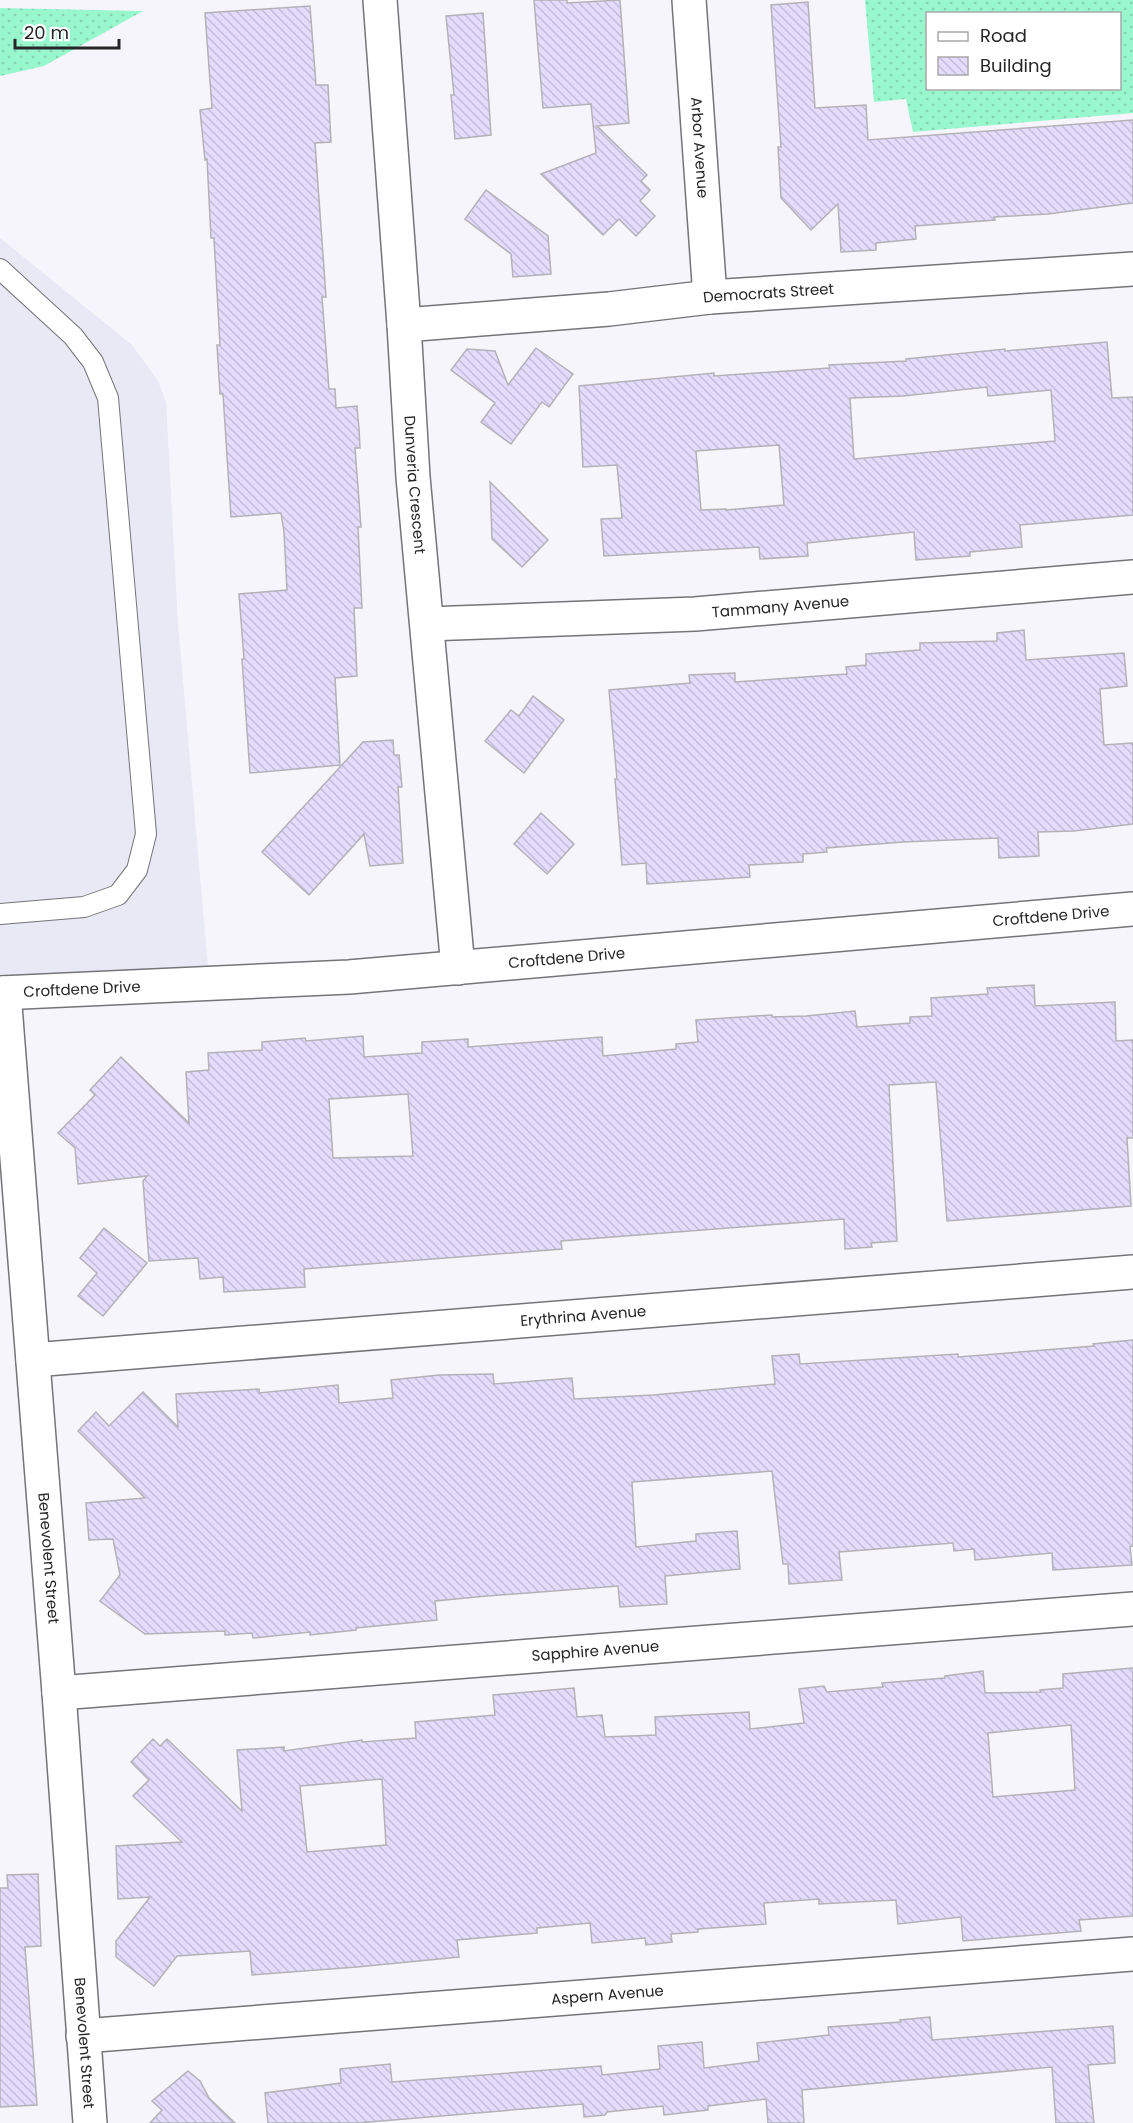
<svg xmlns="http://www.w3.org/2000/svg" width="1133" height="2123" font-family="Poppins,sans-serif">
	<defs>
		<pattern id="grass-dots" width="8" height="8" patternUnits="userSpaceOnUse" patternTransform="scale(1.5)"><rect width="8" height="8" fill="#99f7ce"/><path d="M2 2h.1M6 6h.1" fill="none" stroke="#84d4b1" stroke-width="1.8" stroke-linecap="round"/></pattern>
		<pattern id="building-back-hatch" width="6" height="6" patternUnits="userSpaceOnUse" patternTransform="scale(1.5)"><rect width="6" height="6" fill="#e3dcfd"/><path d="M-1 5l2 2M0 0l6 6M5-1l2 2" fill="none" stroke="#c3bdd9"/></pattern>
	</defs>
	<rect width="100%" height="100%" fill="#f6f5fb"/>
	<path fill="#e9e8f5" d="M0,238L132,345L158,381L166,402L178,624L209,979L0,990Z"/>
	<g fill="url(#grass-dots)" fill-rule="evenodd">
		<path d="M865,0H1133V113L913,132L906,99L874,102ZM928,14H1120V88H928Z"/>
		<path d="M0,8L143,11L44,66L0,76Z"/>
	</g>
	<g fill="url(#building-back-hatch)" stroke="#b3b2b7" stroke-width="1.5" fill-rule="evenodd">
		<path d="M534,0H567V3L620,0L629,123L597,126L647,175L641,181L650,190L640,201L655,216L636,236L619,219L603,235L541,174L596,153L591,104L543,108Z"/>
		<path d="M808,2L815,108L866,105L868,140L1133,120V203L1048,214L994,217L995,220L915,226L916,239L876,243V250L841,252L838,204L811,230L781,198L778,147H781L771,5Z"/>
		<path d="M310,6L316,85H328L331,142L315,143L326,297H322L329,389H335L336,408L357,406L359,429L360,448H355L361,527H358L362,608H354L357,676L335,678L340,765L250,773L242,659H244L239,594L287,590L284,532L281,513L231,517L223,394H220L217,345H220L214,238H211L207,159L205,160L200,110L212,108L205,13Z"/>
		<path d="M483,13L491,135L455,139L451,95H454L446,16Z"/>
		<path d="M486,190L548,236L551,274L513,277L511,254L465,219Z"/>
		<path d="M1107,342L1112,398L1133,397V515L1020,525L1022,547L970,552V556L916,560L914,532L807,543L808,556L760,559L759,547L604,556L601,519L622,518L617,465L583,467L579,386L714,373V376L830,368L829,365L906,361V359L1005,349V351ZM987,387L988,396L1051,390L1055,441L854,459L850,398L903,396ZM779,445L784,505L726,510V509L701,510L696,451Z"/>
		<path d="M536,348L573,374L549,407L542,402L511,444L481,422L495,403L451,370L467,349L495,351L508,385Z"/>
		<path d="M490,482L548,540L522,567L492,539Z"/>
		<path d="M1024,630L1026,660L1124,653L1127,686L1100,689L1104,745L1133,743V824L1074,831L1038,832L1039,856L999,858L998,838L903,842L826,848L827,852L803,854V862L749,865L750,877L647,884L646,863L622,865L615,779H617L609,690L690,683L689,675L735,673V682L847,674L846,667L866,665V654L920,650V643L997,641V633Z"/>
		<path d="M533,696L564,720L524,773L485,741L511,710L519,716Z"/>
		<path d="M393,740L394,755H399L402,787H398L403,863L370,866L364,834L309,895L262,852L363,742Z"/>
		<path d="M541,813L574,844L547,874L514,844Z"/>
		<path d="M1034,985L1035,1006L1115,1002L1116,1041L1133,1040V1138H1127L1131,1206L947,1221L936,1082L889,1085L897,1241L871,1243L872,1247L845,1249L844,1219L561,1241L562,1249L304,1269L305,1287L224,1292L223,1277L200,1279L198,1258L149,1261L143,1181L147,1176L78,1184L75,1148L58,1133L95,1095L90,1090L121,1057L189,1123L186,1072L209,1070L208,1053L262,1050V1042L305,1038L306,1041L363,1036L364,1057L422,1053V1042L468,1039V1047L602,1037L603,1056L676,1049V1044L698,1042L696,1020L772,1015V1017L806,1016L855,1011L857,1027L910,1023V1017L932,1016L931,998L988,994L987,988ZM408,1094L413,1156L333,1158L329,1099Z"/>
		<path d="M104,1228L147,1263L103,1316L78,1296L97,1273L80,1258Z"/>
		<path d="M1133,1340V1546L1130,1547L1132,1565L1053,1570L1052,1553L975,1560L974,1549L954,1551L953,1543L839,1552L842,1580L789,1584L788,1564H783L772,1471L632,1482L636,1547L696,1541V1534L737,1531L740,1569L665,1576L667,1604L620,1607L618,1586L487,1596L435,1601L437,1620L356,1628V1630L310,1635V1632L253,1638L252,1633L225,1635V1631L145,1634L100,1601L120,1575L113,1539L89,1540L86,1503L145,1498L78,1431L96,1412L109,1426L143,1392L178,1427L176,1394L259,1389V1393L338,1385L339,1403L393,1398L391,1380L439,1375L493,1374L494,1384L572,1378L574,1399L653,1395L775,1384L772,1356L799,1354L800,1364L958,1354V1357L1094,1346L1093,1344Z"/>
		<path d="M1133,1668V1916L1079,1920L1081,1931L963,1941L961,1917L898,1924L896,1900L819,1904V1899L764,1903L766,1924L698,1929V1932L671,1934L672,1942L646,1945L645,1938L592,1943L590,1923L537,1928V1933L457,1940L459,1957L357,1967L252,1975L250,1951L177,1956L154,1986L116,1957V1941L150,1897L118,1899L116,1846L182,1842L133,1796L149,1780L131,1762L153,1739L160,1746L167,1739L242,1811L237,1750L284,1747V1751L362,1740V1742L416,1738L415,1722L495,1715L493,1695L574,1688L577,1717L602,1715L605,1737L656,1735L655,1717L749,1712L750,1729L804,1723L799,1689L824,1686L827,1692L883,1687L882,1683L945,1678V1676L983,1671L985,1693L1041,1692L1040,1690L1063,1688V1674ZM1071,1725L1075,1790L993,1797L988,1733ZM382,1779L386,1845L307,1852L300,1786Z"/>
		<path d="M38,1874L41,1946L25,1947L37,2105L0,2107V1888H8L7,1875Z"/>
		<path d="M930,2017L932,2040L1113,2026L1115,2063L1088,2065L1094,2123H1056L1052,2067L802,2090L804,2123H768L766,2099L708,2106V2110L664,2115L663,2106L607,2112L605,2115L584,2117L583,2104L357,2123H268L265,2093L341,2083L340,2069L390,2064L392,2082L601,2066L602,2075L660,2069L658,2046L702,2042L704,2068L759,2061L757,2043L829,2035L828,2027L901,2022L900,2020Z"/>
		<path d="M188,2071L200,2081L209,2098L235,2123H150L162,2110L152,2101Z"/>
	</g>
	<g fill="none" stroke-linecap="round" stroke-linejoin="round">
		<g stroke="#747479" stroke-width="22">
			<path id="lane" d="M0,269L73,336L93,362L108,398L146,834L137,870L118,895L84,907L0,914"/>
		</g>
		<g stroke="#747479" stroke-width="36">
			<g id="street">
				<path id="s1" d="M380,0L404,325L413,477L458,968"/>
				<path id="s2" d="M689,0L710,297"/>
				<path id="s3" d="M404,325L609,309L710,297L1133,269"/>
				<path id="s4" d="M427,624L695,614L1133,577"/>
				<path id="s5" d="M0,993L349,977L1133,909"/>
				<path id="s6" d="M4,993L59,1693L90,2123"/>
				<path id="s7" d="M33,1360L1133,1272"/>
				<path id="s8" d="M59,1693L1133,1609"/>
				<path id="s9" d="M83,2036L1133,1954"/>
			</g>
		</g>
		<use href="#lane" stroke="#fff" stroke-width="20"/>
		<use href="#street" stroke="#fff" stroke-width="33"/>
	</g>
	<g text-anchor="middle" stroke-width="5" stroke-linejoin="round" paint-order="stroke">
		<g font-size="15" fill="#262628" stroke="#fff">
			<text dy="5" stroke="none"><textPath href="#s2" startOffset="148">Arbor Avenue</textPath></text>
			<text dy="5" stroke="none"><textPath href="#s3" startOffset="366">Democrats Street</textPath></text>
			<text dy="5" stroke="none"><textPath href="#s1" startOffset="486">Dunveria Crescent</textPath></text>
			<text dy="5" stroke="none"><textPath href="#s4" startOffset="354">Tammany Avenue</textPath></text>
			<text dy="5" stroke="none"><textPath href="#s5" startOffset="1054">Croftdene Drive</textPath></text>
			<text dy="5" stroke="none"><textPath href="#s5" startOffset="568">Croftdene Drive</textPath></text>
			<text dy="5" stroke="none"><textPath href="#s5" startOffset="82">Croftdene Drive</textPath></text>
			<text dy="5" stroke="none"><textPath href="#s7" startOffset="552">Erythrina Avenue</textPath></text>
			<text dy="5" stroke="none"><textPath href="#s6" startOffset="567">Benevolent Street</textPath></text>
			<text dy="5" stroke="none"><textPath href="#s8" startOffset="538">Sapphire Avenue</textPath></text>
			<text dy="5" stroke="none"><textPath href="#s9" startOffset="526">Aspern Avenue</textPath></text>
			<text dy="5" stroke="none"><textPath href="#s6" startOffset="1053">Benevolent Street</textPath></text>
		</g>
	</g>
	<rect x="926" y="12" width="195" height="78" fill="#ffffff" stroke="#a8a8a9" stroke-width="1.5"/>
	<rect x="938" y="32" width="30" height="9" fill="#ffffff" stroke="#a8a8a9" stroke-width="1.5"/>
	<text x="980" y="42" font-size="18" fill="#262628">Road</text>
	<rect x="938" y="57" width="30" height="18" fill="url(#building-back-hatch)" stroke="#a8a8a9" stroke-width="1.5"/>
	<text x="980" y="72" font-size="18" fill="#262628">Building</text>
	<path d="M15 39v9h104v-9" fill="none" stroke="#262628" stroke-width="3"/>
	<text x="24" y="39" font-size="18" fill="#262628" stroke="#ffffff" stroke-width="4.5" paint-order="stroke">20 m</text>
</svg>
